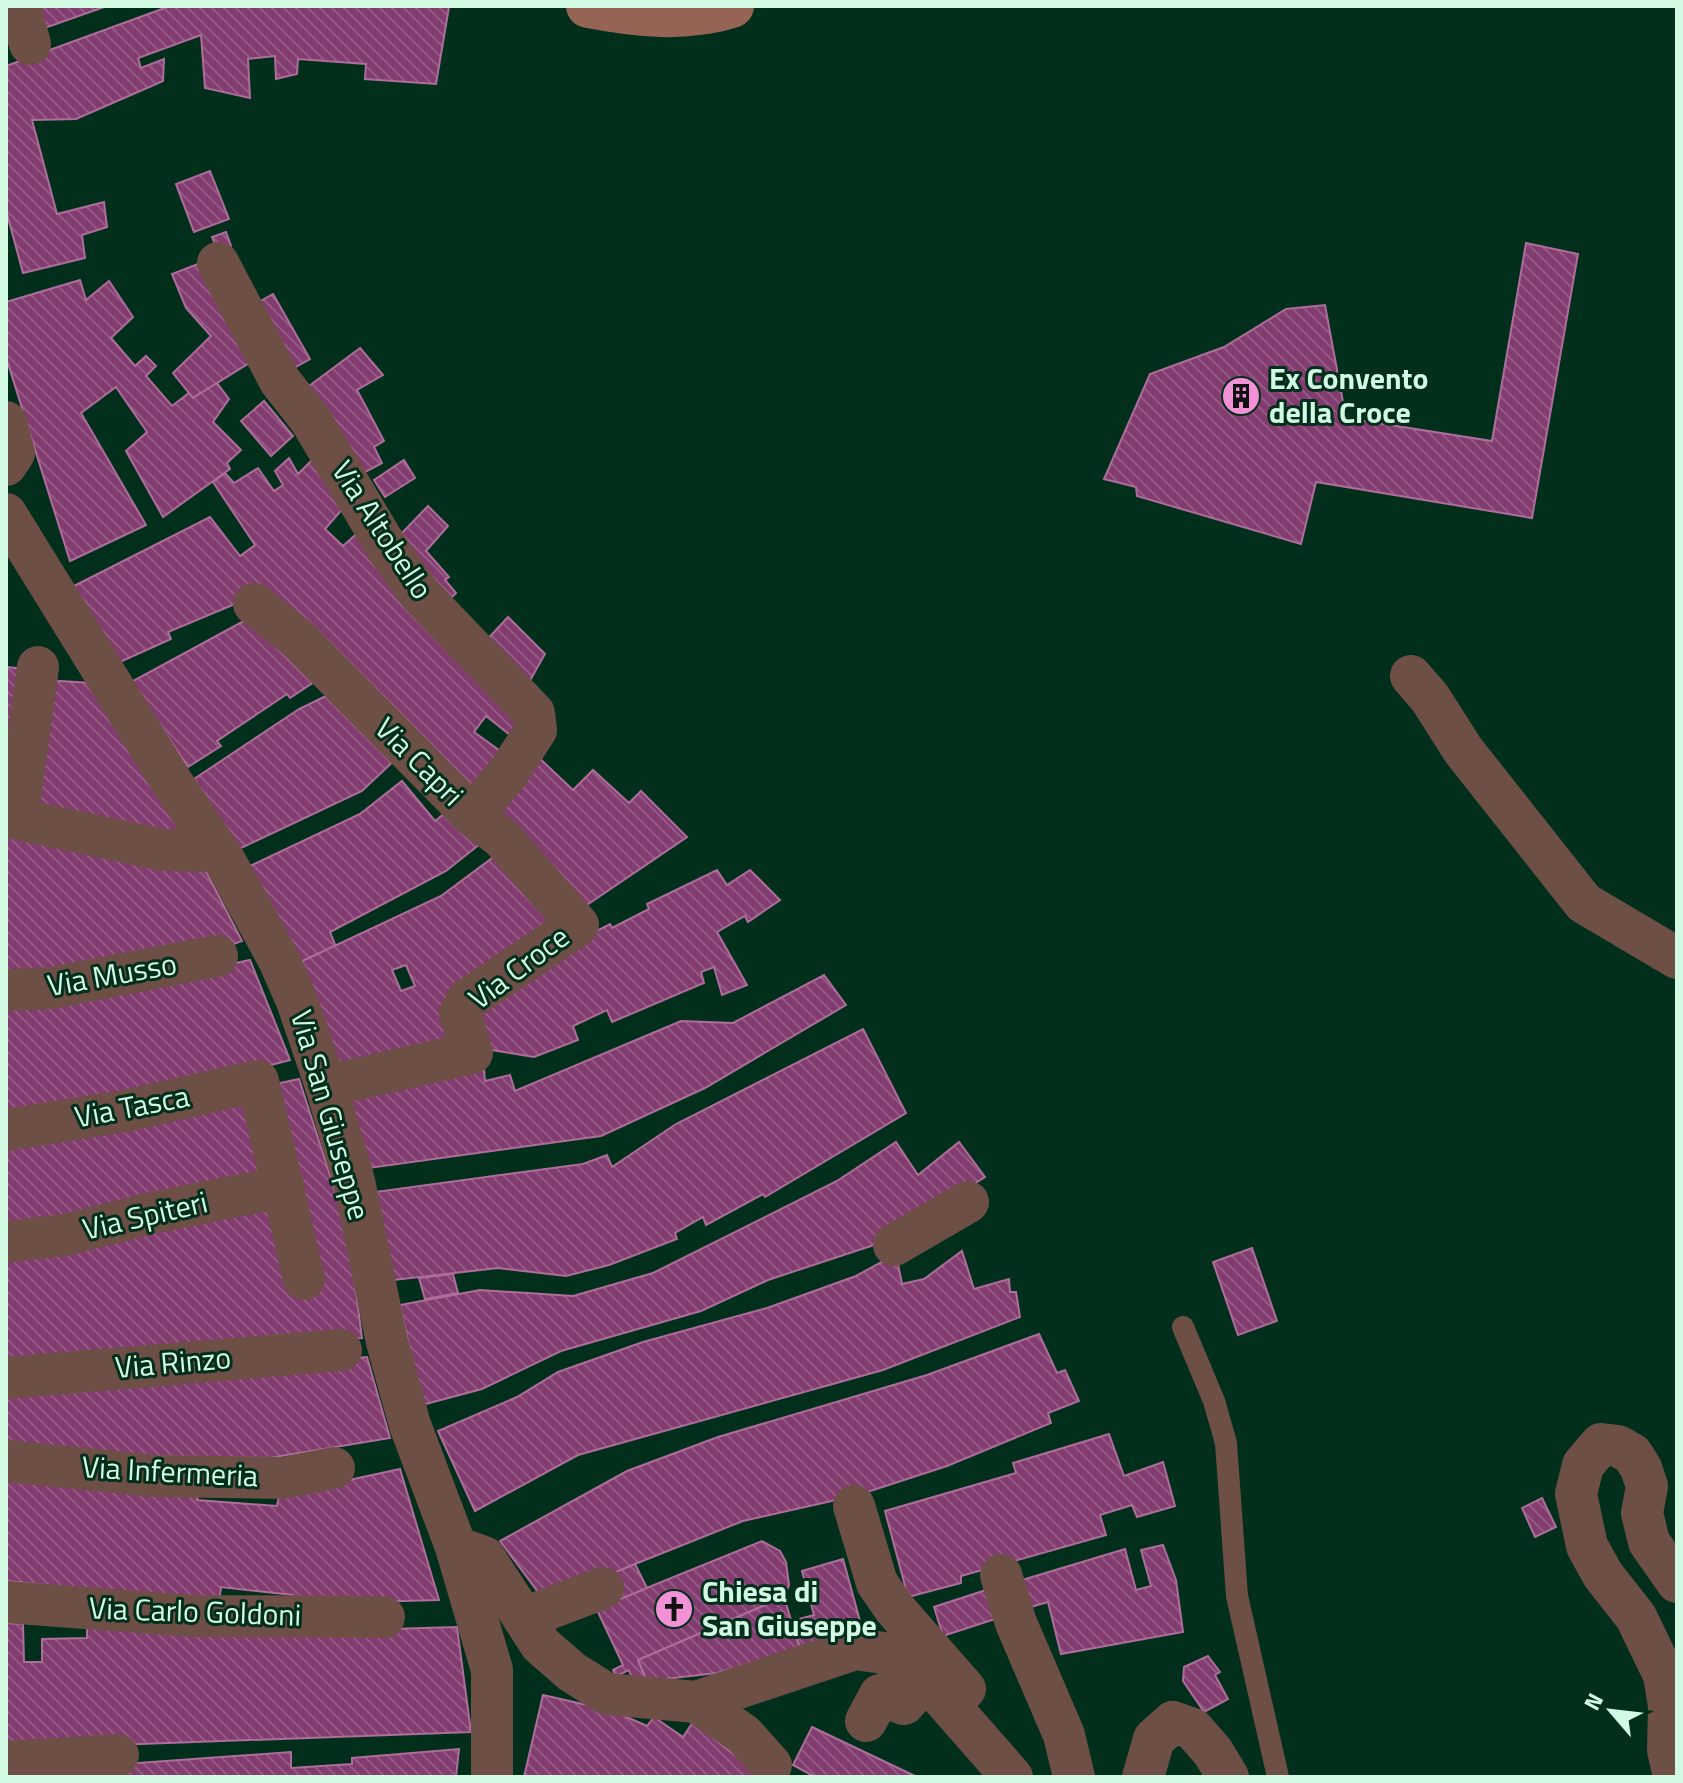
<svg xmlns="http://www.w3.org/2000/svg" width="1683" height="1783" font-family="'Titillium Web',sans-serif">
	<defs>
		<pattern id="building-back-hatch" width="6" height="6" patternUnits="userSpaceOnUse" patternTransform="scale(2)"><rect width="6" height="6" fill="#823c6f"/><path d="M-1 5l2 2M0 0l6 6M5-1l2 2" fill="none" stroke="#935983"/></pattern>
	</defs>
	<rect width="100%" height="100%" fill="#022f1c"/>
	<g fill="url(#building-back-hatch)" stroke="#ae6e9a" stroke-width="2" fill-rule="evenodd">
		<path d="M31,6H107L39,30Z"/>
		<path d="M170,6L449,7L436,84L365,79L366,64L298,59L297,74L276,79L275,56L248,59L250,98L205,88L201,35L138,58L141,68L164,59L163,81L76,119L32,120L57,214L104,202L107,227L82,235L85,258L23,273L6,210V66Z"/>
		<path d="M210,171L229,219L194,232L176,184Z"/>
		<path d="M226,232L231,246L218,251L212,237Z"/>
		<path d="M1526,243L1578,254L1532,518L1316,482L1301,544L1137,496L1136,487L1104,479L1150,374L1224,347L1286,309L1325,305L1346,418L1492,441Z"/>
		<path d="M208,260L254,360L193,398L173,373L211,336L186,308L172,274Z"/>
		<path d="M80,280L86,300L109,281L133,317L111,338L135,366L146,356L156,366L146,376L172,406L189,393L193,398L217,383L229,399L213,422L241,450L227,463L230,469L163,517L126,451L147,432L116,387L81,413L146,525L70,561L6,357V302Z"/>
		<path d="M273,294L310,359L285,373L248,308Z"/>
		<path d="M360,348L383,375L357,390L384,441L374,447L382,463L358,476L309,386Z"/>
		<path d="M264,401L293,436L271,456L241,421Z"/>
		<path d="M289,458L298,474L314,458L351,499L325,529L343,546L362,529L531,723L519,742L486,716L474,732L510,758L473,807L254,596L168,632L171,639L120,662L72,587L210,517L240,556L255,545L213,482L225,473L234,483L258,468L274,491L283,485L275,471Z"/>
		<path d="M404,460L415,478L385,497L374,480Z"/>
		<path d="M428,506L448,526L426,551L449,577L445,580L456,593L445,605L396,539Z"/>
		<path d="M253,616L320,678L290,698L287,694L217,741L221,746L188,767L131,682Z"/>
		<path d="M508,617L545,654L527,686L483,644Z"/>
		<path d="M7,667L33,670L10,826L199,858L242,941L212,952L6,974Z"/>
		<path d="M44,680L92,683L190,843L27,815Z"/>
		<path d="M334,692L399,756L362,791L239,849L194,779L299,709Z"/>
		<path d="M535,754L573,790L593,770L629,803L641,791L687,837L581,909L490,815Z"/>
		<path d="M402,781L435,821L451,808L485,840L446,871L330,932L336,947L298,963L248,867L360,814Z"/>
		<path d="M503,850L561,922L447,1004L460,1050L340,1071L298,963L441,896ZM406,965L415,986L401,991L392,970Z"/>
		<path d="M717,870L727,885L750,870L780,900L748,922L745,916L717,932L747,985L722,995L714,967L701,972L704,983L612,1022L607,1010L573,1026L578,1040L534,1057L492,1050L475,1011L546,957L610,924L612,928L649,909L647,904Z"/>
		<path d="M250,960L290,1060L199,1084L6,1120V1003L128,986Z"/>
		<path d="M824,975L846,1005L705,1088L601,1136L369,1168L347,1093L484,1069L485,1081L510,1075L515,1091L681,1021L733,1023Z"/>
		<path d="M863,1029L906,1113L765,1197L763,1194L706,1225L703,1217L675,1233L677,1239L609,1265L566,1276L498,1268L394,1280L375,1192L583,1164L607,1155L612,1167L676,1124Z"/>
		<path d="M299,1079L348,1231L362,1338L6,1366V1259L280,1200L266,1086Z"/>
		<path d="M251,1093L272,1175L6,1233V1136Z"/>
		<path d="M896,1142L918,1175L959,1142L985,1177L883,1242L768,1280L701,1311L561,1351L482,1389L422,1405L400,1305L480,1290L573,1296L653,1273L837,1181Z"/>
		<path d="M1252,1248L1277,1321L1238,1335L1213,1262Z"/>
		<path d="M962,1251L974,1289L1009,1279L1010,1292H1016L1020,1317L883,1370L578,1455L475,1511L438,1431L517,1397L558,1372L643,1342L767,1308L856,1276L896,1254L902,1284L924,1279Z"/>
		<path d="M453,1274L458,1293L425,1299L419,1278Z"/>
		<path d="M1039,1334L1057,1373L1065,1370L1079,1401L1048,1413L1051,1423L947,1466L858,1495L743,1521L635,1564L547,1604L500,1541L627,1471L718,1437L927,1375Z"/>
		<path d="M367,1357L390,1438L269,1458L6,1454V1385Z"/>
		<path d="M1109,1434L1124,1476L1163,1462L1175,1506L1137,1517L1132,1505L1100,1515L1106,1535L961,1576V1583L908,1597L885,1511L1016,1473L1013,1463Z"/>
		<path d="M6,1467L199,1493L197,1500L277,1506L279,1495L400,1469L439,1600L293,1604V1595L221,1587L219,1602L6,1581Z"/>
		<path d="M1542,1498L1556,1527L1535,1537L1522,1508Z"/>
		<path d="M762,1541L780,1551L786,1562L789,1585L784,1597L638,1660L645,1677L633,1681L629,1670L616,1676L613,1670L623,1665L598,1612L602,1606Z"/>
		<path d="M1163,1545L1176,1580L1183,1632L1061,1654L1048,1602L1027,1608L1019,1581L1125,1549L1136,1590L1151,1586L1141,1550Z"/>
		<path d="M843,1559L863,1632L800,1649L792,1621L814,1615L802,1571Z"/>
		<path d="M635,1564L647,1588L609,1604L599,1579Z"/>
		<path d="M995,1587L1004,1616L943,1636L934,1607Z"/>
		<path d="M784,1597L800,1649L717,1673L647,1681L638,1660Z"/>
		<path d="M6,1623L23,1624L24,1662H42V1639L87,1638V1625L189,1635L457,1627L471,1732L6,1749Z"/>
		<path d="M1208,1656L1220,1672L1215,1675L1228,1699L1204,1712L1183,1681L1184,1667Z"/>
		<path d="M543,1695L613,1711L647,1726L654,1717L683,1737L693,1722L762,1777H524Z"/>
		<path d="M812,1727L917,1777H815L793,1765Z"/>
		<path d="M459,1749L456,1777H6L124,1764L291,1752V1768L352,1764V1758Z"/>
	</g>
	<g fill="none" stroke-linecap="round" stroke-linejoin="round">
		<path stroke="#6e4f45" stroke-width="22" d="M1183,1327L1214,1401L1226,1443L1237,1596L1278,1777"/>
		<g stroke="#6e4f45" stroke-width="42">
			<path d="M19,6L30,44"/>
			<path d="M218,263L280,381L310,419L387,548L420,594L534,713L536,730L508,773L472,815"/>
			<path d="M6,422L14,453L6,465"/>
			<path d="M6,514L173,784L226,863L279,960L297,1001L326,1086L354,1181L387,1342L410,1425L456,1547L492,1670V1777"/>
			<path d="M254,604L298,639L472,815L502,838L578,925L467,1000L460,1014L472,1053L326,1086"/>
			<path d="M38,667L17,819L163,850L217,851"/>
			<path d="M1411,676L1430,698L1463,750L1584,903L1677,958"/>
			<path d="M6,990L51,988L217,956"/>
			<path d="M6,1130L125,1111L258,1081L304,1279"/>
			<path d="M6,1242L64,1235L156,1212L284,1187"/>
			<path d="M894,1245L968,1202"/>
			<path d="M6,1378L341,1350"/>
			<path d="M6,1461L155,1476L283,1478L334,1468"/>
			<path d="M854,1506L877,1583L895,1609L965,1689"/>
			<path d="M456,1547L484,1557L541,1645L572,1672L607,1694L696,1702L855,1649L884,1653L926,1679L1012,1777"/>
			<path d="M1001,1575L1016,1623L1064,1735L1074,1777"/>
			<path d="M6,1602L192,1616L384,1617"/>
			<path d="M524,1618L603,1588"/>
			<path d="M696,1702L743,1734L771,1765"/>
			<path d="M866,1721L880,1695L904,1704L926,1679"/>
			<path d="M6,1762L118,1755"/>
			<path d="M1143,1777L1154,1739L1173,1722L1193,1729L1213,1752L1228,1777"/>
			<path d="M1674,1777L1668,1750L1669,1706L1664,1675L1636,1617L1603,1575L1587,1546L1576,1494L1583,1465L1601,1444L1618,1446L1632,1454L1641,1468L1647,1486L1642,1513L1649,1542L1677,1582"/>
		</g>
		<path stroke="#956454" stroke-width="44" d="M588,6C634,15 687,21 732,6"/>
	</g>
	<defs>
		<g id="building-disc" transform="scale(2)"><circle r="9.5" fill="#f391d6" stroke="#022f1c"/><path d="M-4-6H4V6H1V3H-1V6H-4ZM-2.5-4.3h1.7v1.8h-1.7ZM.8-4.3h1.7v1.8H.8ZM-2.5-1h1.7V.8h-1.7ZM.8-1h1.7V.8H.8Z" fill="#111"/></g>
		<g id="church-disc" transform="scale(2)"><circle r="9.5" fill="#f391d6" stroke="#022f1c"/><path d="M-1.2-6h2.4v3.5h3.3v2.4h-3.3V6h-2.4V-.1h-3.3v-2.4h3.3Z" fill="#111"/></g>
	</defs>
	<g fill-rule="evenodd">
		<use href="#building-disc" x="1241" y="396"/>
		<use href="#church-disc" x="674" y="1609"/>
	</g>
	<g text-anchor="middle" stroke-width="6" stroke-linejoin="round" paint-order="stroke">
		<g font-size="30" font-weight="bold" fill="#d3fae2" stroke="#022f1c" text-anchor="start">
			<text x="1269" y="389">Ex Convento<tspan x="1269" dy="34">della Croce</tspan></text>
			<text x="702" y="1602">Chiesa di<tspan x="702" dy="34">San Giuseppe</tspan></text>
		</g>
		<g font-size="30" fill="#d3fae2" stroke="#022f1c">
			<text transform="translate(382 530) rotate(57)" y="10">Via Altobello</text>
			<text transform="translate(419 762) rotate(45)" y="10">Via Capri</text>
			<text transform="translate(519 968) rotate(-37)" y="10">Via Croce</text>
			<text transform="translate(112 975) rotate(-10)" y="10">Via Musso</text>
			<text transform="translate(132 1107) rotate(-11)" y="10">Via Tasca</text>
			<text transform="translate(330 1115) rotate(74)" y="10">Via San Giuseppe</text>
			<text transform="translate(145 1216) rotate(-13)" y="10">Via Spiteri</text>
			<text transform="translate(173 1363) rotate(-5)" y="10">Via Rinzo</text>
			<text transform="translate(170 1472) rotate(3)" y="10">Via Infermeria</text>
			<text transform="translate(195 1612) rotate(2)" y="10">Via Carlo Goldoni</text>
		</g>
	</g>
	<rect width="1683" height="1783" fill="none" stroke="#d3fae2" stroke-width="16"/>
	<g transform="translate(1611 1711) rotate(298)" stroke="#022f1c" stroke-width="6" paint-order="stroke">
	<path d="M0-6L14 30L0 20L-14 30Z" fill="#d3fae2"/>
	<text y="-12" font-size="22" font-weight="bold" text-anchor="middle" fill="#d3fae2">N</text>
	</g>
</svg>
